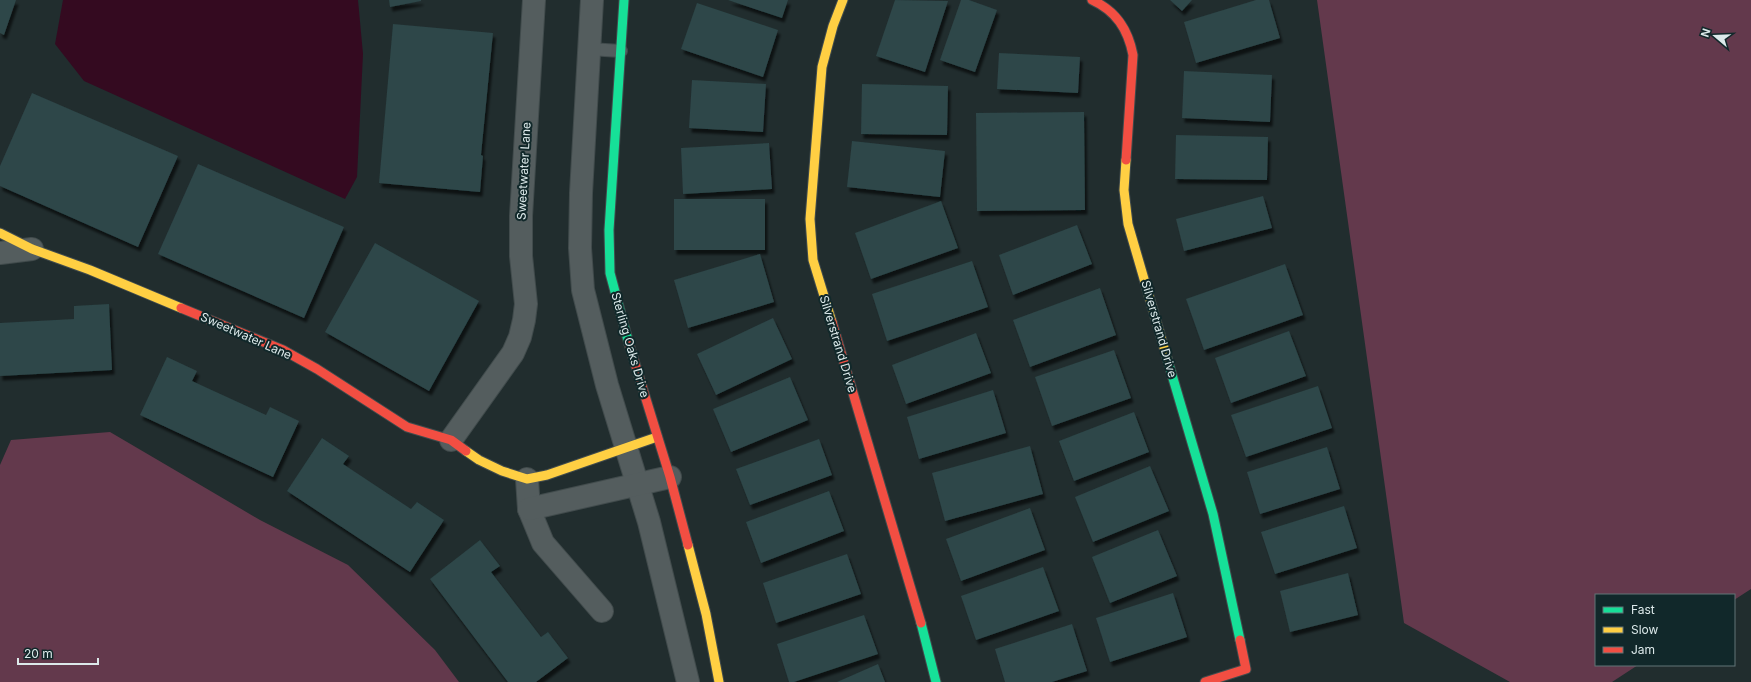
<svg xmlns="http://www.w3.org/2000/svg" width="1751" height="682" font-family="Inter,sans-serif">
	<defs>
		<filter id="shadow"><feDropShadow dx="2.5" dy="4.5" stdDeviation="1" flood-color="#0009"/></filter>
	</defs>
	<rect width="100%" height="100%" fill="#212d2e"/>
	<g fill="#63394c">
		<path d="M1317,0H1751V589L1734,600V595H1596V665H1638L1612,682H1510L1404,623Z"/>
		<path d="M110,432L260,520L348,565L435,650L459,682H0V465L11,440Z"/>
	</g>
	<path fill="#340a20" d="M63,0H358L363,54L357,177L345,199L84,81L55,44Z"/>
	<g fill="#2d4648" filter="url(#shadow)">
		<path d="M0,0H16L4,35L0,33Z"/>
		<path d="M389,0H421V1L390,7Z"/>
		<path d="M728,0H788L782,18Z"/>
		<path d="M895,0L948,1L925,72L876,56Z"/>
		<path d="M961,0H969L997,10L975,72L940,60Z"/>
		<path d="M1170,0H1192L1182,11Z"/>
		<path d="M1256,0H1269L1280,38L1196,63L1184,22Z"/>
		<path d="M697,3L778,30L763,77L681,49Z"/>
		<path d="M393,24L493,33L481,155L483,156L480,192L379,183Z"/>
		<path d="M999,53L1080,57L1078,93L997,89Z"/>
		<path d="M1184,71L1272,75L1270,122L1182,118Z"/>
		<path d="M692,80L766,84L763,132L689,128Z"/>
		<path d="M862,84L948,86L947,135L861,134Z"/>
		<path d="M32,93L178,156L138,247L0,186V166Z"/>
		<path d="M1084,112L1085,210L977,211L976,113Z"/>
		<path d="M1176,135L1268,137L1267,180L1175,179Z"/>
		<path d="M852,141L945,151L940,197L847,187Z"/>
		<path d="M769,143L772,189L683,194L681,148Z"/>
		<path d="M198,164L344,227L304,318L158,254Z"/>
		<path d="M1263,196L1272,228L1184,251L1176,219Z"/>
		<rect x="674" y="199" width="91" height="51"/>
		<path d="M941,201L958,248L871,279L855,233Z"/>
		<path d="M1077,225L1092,264L1013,295L999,255Z"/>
		<path d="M375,243L479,301L429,391L325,332Z"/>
		<path d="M760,254L774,302L688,328L674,280Z"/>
		<path d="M972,261L988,307L887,341L872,294Z"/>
		<path d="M1285,264L1303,315L1204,350L1186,299Z"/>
		<path d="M1100,288L1116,335L1030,367L1013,320Z"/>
		<path d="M109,304L112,370L0,376V323L74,319V306Z"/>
		<path d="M773,318L792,359L716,395L697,354Z"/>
		<path d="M1289,331L1306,376L1231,403L1215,358Z"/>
		<path d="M976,333L991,373L906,404L892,365Z"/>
		<path d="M1114,350L1131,398L1052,426L1035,377Z"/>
		<path d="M167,357L197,371L192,381L266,415L270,407L299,421L273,477L140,415Z"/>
		<path d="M790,377L808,420L731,452L713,409Z"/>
		<path d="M1318,386L1332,428L1246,457L1231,415Z"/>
		<path d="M993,390L1006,433L919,459L907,417Z"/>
		<path d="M1134,412L1149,452L1074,481L1059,441Z"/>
		<path d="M322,438L349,456L343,464L411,509L417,502L444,520L410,572L287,491Z"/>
		<path d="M819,439L832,475L750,505L736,469Z"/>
		<path d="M1030,446L1043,494L945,521L932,473Z"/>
		<path d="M1327,447L1340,489L1260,514L1247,472Z"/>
		<path d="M1150,466L1169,511L1093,542L1075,497Z"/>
		<path d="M829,491L844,531L761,563L746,522Z"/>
		<path d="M1344,506L1357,548L1275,574L1261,532Z"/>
		<path d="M1030,508L1045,550L961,581L946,539Z"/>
		<path d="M1158,530L1177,576L1110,603L1092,557Z"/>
		<path d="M480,540L500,566L491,572L541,637L548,632L568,658L536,682H508L430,579Z"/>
		<path d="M847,554L861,594L776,623L763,583Z"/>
		<path d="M1043,567L1059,611L976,640L961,596Z"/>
		<path d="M1348,573L1358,615L1290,632L1280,591Z"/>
		<path d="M1173,593L1187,637L1110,662L1096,618Z"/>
		<path d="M864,615L878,654L794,682H789L777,644Z"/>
		<path d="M1072,624L1087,671L1052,682H1005L995,649Z"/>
		<path d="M878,664L885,682H837Z"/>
	</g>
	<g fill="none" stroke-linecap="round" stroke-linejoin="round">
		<g stroke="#414b4c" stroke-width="14">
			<path id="lane" d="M589,49L621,51"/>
		</g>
		<g stroke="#414b4c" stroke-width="24">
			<g id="street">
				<path d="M592,0L581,193L580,248L583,290L607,385L649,522L688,682"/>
				<path d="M0,253L32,249"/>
				<path d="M451,440L513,353L520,337L524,320L526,304L521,256V216L534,0"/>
				<path d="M527,479L529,509L543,543L602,611"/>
				<path d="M529,509L670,477"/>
			</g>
		</g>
		<g stroke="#414b4c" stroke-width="11">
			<g id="fast">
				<path d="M624,0L609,230L610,273L629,344"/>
				<path d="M1167,358L1213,514L1240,640"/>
				<path d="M921,623L936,682"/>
			</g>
		</g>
		<g stroke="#414b4c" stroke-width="11">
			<g id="slow">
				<path d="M1126,160L1124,190L1128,224L1167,358"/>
				<path d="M0,233L32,249L90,270L181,308"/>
				<path d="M832,322L813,260L810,219L822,67L833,26L843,0"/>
				<path d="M466,451L479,460L502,471L527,479L547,475L657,437"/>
				<path d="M688,545L706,614L719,682"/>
			</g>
		</g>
		<g stroke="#414b4c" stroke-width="11">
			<g id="jam">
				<path d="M1092,0C1116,11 1128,29 1133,55L1126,160"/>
				<path d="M181,308L283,350L317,369L407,427L451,440L466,451"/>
				<path d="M832,322L921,623"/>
				<path d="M629,344L670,477L688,545"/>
				<path d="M1205,682L1246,669L1240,640"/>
			</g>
		</g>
		<use href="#lane" stroke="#545d5e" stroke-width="12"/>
		<use href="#street" stroke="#545d5e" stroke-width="22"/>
		<use href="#fast" stroke="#16e098" stroke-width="9"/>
		<use href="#slow" stroke="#ffcf43" stroke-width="9"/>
		<use href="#jam" stroke="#f24e42" stroke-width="9"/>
	</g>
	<g text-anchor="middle" stroke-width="4" stroke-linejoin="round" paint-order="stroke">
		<g font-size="12" fill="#dce9ea" stroke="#11282a">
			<text transform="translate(524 171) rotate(-87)" y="4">Sweetwater Lane</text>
			<text transform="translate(1159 329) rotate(74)" y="4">Silverstrand Drive</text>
			<text transform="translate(246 336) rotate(24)" y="4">Sweetwater Lane</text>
			<text transform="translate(838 344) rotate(73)" y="4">Silverstrand Drive</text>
			<text transform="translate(630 345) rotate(74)" y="4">Sterling Oaks Drive</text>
		</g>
	</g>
	<rect x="1595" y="594" width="140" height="72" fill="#11282a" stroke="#627577"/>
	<rect x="1603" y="607" width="20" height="6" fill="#16e098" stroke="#627577"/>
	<text x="1631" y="614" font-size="12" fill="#dce9ea">Fast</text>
	<rect x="1603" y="627" width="20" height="6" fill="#ffcf43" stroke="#627577"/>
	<text x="1631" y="634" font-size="12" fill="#dce9ea">Slow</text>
	<rect x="1603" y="647" width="20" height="6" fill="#f24e42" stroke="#627577"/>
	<text x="1631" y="654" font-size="12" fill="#dce9ea">Jam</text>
	<g transform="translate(1715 36) rotate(289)" stroke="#11282a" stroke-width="3" paint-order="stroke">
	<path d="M0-3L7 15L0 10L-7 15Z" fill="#dce9ea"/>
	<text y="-6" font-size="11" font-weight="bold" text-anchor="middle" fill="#dce9ea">N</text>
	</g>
	<path d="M18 658v6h80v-6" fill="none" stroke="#dce9ea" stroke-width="2"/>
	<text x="24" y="658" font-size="12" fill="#dce9ea" stroke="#11282a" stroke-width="3" paint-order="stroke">20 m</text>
</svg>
